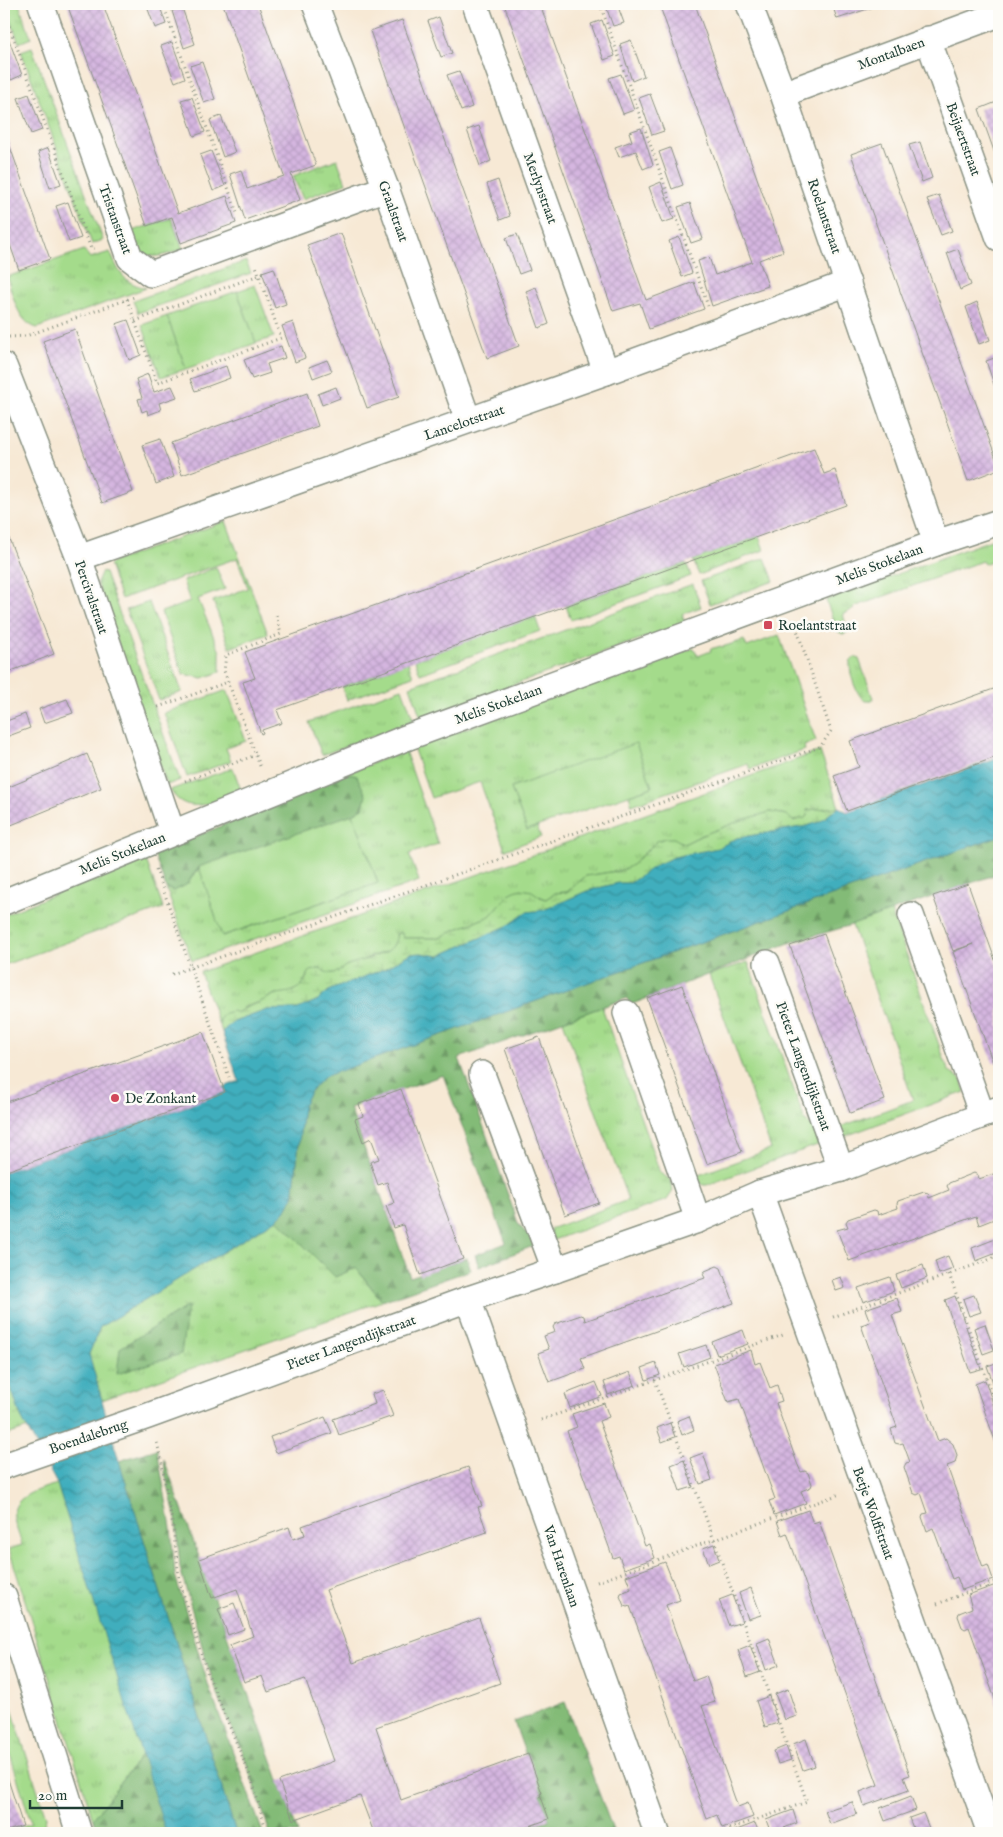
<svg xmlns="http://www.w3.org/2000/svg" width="1003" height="1837" font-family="'IM FELL English',serif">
	<defs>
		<pattern id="grass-tufts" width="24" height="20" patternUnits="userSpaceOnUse" patternTransform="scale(1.25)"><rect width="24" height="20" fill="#a4db8b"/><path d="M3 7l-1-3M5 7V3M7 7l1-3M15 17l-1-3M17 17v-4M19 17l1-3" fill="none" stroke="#8dbd79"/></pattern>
		<pattern id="forest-firs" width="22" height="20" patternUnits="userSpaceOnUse" patternTransform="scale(1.25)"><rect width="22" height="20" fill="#83bb77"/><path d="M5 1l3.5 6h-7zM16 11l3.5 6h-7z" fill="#6b9962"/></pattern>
		<pattern id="wetland-marsh" width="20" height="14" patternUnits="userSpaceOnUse" patternTransform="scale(1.25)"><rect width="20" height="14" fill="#a4db8b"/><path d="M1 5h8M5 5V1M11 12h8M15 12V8" fill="none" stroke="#8dbd79"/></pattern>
		<pattern id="water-waves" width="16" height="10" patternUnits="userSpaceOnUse" patternTransform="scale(1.25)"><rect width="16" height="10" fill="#40aebd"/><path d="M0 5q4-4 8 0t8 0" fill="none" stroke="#358f9a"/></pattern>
		<pattern id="building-cross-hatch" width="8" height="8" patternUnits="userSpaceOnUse" patternTransform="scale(1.25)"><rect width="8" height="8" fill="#d5b6e0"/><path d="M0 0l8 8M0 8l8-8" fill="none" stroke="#b69dc1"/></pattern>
	</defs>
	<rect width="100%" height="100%" fill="#fdfcf7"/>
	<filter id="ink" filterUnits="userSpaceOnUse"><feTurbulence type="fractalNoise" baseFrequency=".02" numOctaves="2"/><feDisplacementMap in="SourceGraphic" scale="10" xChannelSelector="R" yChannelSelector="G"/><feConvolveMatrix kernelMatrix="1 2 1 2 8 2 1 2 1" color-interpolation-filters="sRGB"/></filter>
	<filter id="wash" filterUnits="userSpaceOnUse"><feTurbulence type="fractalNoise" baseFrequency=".0096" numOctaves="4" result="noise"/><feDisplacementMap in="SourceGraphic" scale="20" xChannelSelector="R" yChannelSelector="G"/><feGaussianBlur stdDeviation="1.12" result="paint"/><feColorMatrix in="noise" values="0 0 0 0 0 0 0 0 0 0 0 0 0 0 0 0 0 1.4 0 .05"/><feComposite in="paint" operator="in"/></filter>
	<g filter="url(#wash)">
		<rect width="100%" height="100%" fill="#f7e9d5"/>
		<g fill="url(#grass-tufts)" stroke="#628c60">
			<path d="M5,4H19L31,38L19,43Z"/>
			<path d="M32,47L103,240L92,244L21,51Z"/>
			<path d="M337,159L346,183L303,199L293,176Z"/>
			<path d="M171,218L183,249C155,259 143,263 129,232Z"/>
			<path d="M84,250L90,258L110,252C119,272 123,283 146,288L37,328C17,322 13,295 7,277Z"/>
			<path d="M246,261L251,273L138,313L133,301Z"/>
			<path d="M255,285L274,337L256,343L237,291Z"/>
			<path d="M167,316L186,369L161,377L142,325Z"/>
			<path d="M226,521L268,634L230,648L213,601L248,588L237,558L121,599L109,565L112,562Z"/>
			<path d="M759,536L764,550L699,575L693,560Z"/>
			<path d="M999,537V558L984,564L982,561L854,607V609L843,614L848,632L843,634L837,631L826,600Z"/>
			<path d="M765,558L774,581L710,604L701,581Z"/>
			<path d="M686,563L691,576L571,620L566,606Z"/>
			<path d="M102,571L105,573L180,780L167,785L97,582Z"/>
			<path d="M693,584L701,607L682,614L685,623L421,718L410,686Z"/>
			<path d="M149,602L182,692L159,700L126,610Z"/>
			<path d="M535,616L540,631L420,674L415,660Z"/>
			<path d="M779,635L816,741L804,746L805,750L750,769L748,764L632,805L629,795L652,787L636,744L511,788L527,830L537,827L541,837L505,850L480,782L431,798L413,747L694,648L698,656L711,651L710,649L721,646L722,647L744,640L747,647Z"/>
			<path d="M855,657L859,659L873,698L871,701H865C856,695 849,673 850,662Z"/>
			<path d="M408,662L413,676L347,700L342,687Z"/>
			<path d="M402,688L414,721L322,755L309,722Z"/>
			<path d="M227,690L246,741L226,748L231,761L187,777L164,713Z"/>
			<path d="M405,751L438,844L409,854L419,881L192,961L166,888L174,891L195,874L199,867L223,936L378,883L353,814L363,808L347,773Z"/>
			<path d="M820,751L839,807L807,810L808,815L805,818L793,821L787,815L770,812L700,836L684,844L679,841L665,838L657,841L632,865L623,870L586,876L567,892L555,893L546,899L526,890L490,916L452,931L440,938H402L396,934L397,940L389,951L372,956L357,963L347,965L338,972L329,974L320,969L310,971L300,988L286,994H275L263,1001L245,1007L237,1013L220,1019L219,1025L200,972L516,861Z"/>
			<path d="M233,768L241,790C217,800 188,819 170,790Z"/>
			<path d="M145,857L163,908L4,965V915Z"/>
			<path d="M891,911L948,1070L961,1079L965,1092L840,1138L837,1128L913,1100L852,925Z"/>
			<path d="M748,962L805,1121L818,1130L823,1143L707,1185H703L693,1177L771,1149L709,975Z"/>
			<path d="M602,1007L660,1173L671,1180L673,1191L667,1200L553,1240L550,1229L628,1200L563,1021Z"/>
			<path d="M277,1219L335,1277L356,1268L382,1301L102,1400L89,1354L100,1327Z"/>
			<path d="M57,1484L142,1754L93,1819L9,1549L22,1545C20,1536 15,1527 14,1518C11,1495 41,1489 57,1484Z"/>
			<path d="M4,1684L46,1817L44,1827L27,1833H4L31,1823L4,1734Z"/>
		</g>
		<g fill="url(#forest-firs)" stroke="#517c56">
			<path d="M347,773L357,776L366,795L363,808L353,814L199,867L186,885L174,891L166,888L154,854Z"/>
			<path d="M999,836V865L993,867L994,875L852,925L789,943L630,1005L627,998L459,1058L518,1223C524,1233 531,1234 536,1245L479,1267L475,1255L506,1243L443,1075L350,1108L410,1277L467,1258L471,1270L382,1301L356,1268L335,1277L277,1219L285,1211L293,1197L303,1106C308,1093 315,1085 326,1076Z"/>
			<path d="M188,1306L181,1354L117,1374L120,1348Z"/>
			<path d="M157,1449L171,1528L175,1575L209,1687L263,1833H236L119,1461Z"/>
			<path d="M164,1459L298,1833H270L242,1750L225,1714L207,1664L180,1568L176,1519L165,1473Z"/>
			<path d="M565,1702L614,1833H512L549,1820L514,1722Z"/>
			<path d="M142,1754L166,1833H97L93,1819Z"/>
		</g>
		<g fill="url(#wetland-marsh)" stroke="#628c60">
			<path d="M839,807L819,822L807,826L737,838L718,848L674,857L630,883H618L587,891L544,910L527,912L509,925L439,956L421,953L409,954L384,969L330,990L318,1000L298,1009L267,1010L231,1023L222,1032C219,1024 218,1018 225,1013L233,1011L237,1013C245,1007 253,1005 262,1001C267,999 272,995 277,994C298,991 300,991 310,971L320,969C326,972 329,974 335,973C340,972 343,966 348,965C356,962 385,954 389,950C395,945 396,939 397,933H402L403,938H440L452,931L490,916L509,894L515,891L521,889L532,891L540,897L546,899L555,893L567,892L586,876L623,870L632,865L657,841L665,838H674L684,844L700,836L742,820L770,812L787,815L793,821L805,818L808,815L807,810Z"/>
			<path d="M4,1368L21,1417L28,1428L4,1436Z"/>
		</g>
		<g fill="#a4db8b" stroke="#628c60">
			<path d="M237,291L256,343L186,369L167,316Z"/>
			<path d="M216,567L225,589L198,599L220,652V672L203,678L183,674L161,612L190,602L183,581Z"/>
			<path d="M636,743L652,787L527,830L511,788Z"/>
			<path d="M353,814L378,883L222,936L199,867Z"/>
		</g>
		<path fill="url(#water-waves)" stroke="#307678" d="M999,758V836L326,1076C315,1085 308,1093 303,1106L293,1197L285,1211L277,1219L100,1327L89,1354L119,1461L236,1833H166L57,1484L21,1417L4,1368V1172L226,1092L224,1087L239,1081L222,1032L231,1023L267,1010L298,1009L318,1000L330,990L384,969L409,954L421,953L439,956L509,925L527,912L544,910L587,891L618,883H630L656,865L674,857L718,848L737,838L807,826L819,822L839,807L847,812Z"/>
		<g id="blocks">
			<g fill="url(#building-cross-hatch)">
				<path d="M67,4H103L178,213L227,196L236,223L181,243L172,217L147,226Z"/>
				<path d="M146,4H159L166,24L155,28Z"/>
				<path d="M223,4H258L316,165L291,174L300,200L245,220L230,174L241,170L247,189L284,176Z"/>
				<path d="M504,4H540L646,300L694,282L704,309L649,329L640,303L613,311Z"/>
				<path d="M605,4H617L624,23L613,26Z"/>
				<path d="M659,4H695L783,251L759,260L768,286L712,306L698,261L709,257L715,275L752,262Z"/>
				<path d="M832,4H883L837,19Z"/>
				<path d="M182,8L195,44L184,48L172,11Z"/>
				<path d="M439,17L452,53L441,57L428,21Z"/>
				<path d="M402,20L519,346L487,358L370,31Z"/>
				<path d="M602,20L615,56L604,60L591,24Z"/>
				<path d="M9,40L22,75L11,80L4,60V42Z"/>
				<path d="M631,40L644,76L632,81L620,44Z"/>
				<path d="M172,42L185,78L175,82L161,46Z"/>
				<path d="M202,62L215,99L204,103L190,66Z"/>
				<path d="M459,71L472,107L461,111L447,75Z"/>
				<path d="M621,74L634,110L623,114L609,78Z"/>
				<path d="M29,94L42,130L31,134L18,98Z"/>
				<path d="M650,94L664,131L652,135L639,98Z"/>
				<path d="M192,97L205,132L194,136L181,100Z"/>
				<path d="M999,101V165L979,109Z"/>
				<path d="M221,116L235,152L223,157L210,120Z"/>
				<path d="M479,126L491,161L480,166L467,130Z"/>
				<path d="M641,128L653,165L643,169L636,151L619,157L615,147L632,141L629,132Z"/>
				<path d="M4,130L50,259L19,270L4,228Z"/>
				<path d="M920,142L932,178L922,182L909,145Z"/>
				<path d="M882,143L999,467V469L968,481L851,154Z"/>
				<path d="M48,148L61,184L50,188L38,152Z"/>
				<path d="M670,148L683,185L672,189L659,152Z"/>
				<path d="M211,151L225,186L213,191L200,155Z"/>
				<path d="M498,180L510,216L500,220L487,184Z"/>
				<path d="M661,182L674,219L662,223L649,187Z"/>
				<path d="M939,195L952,231L941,235L927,199Z"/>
				<path d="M68,202L81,238L69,242L56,206Z"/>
				<path d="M690,203L703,239L691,243L678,207Z"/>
				<path d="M341,233L399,397L367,408L307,245Z"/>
				<path d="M517,234L530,270L519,274L506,238Z"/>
				<path d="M679,237L692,273L682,277L669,241Z"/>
				<path d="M958,249L971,285L960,290L947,253Z"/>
				<path d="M274,268L286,304L275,308L262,272Z"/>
				<path d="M536,287L549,324L539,328L526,291Z"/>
				<path d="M977,302L990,340L979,344L966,307Z"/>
				<path d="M128,320L141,355L129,360L116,324Z"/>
				<path d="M293,322L305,358L295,362L282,326Z"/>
				<path d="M75,329L133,492L102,503L43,341Z"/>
				<path d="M281,346L285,358L267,364L270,373L252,379L244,360Z"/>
				<path d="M997,357L999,363V399L986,361Z"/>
				<path d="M327,360L332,371L313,378L309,367Z"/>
				<path d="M226,366L230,378L195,391L190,379Z"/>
				<path d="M148,374L154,392L172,386L177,397L159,403L161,410L148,415L147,410L142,412L138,399L142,398L136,379Z"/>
				<path d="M336,387L340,398L322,405L318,394Z"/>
				<path d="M307,393L318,426L182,475L171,443Z"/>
				<path d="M160,439L174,477L156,484L142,445Z"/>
				<path d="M814,448L824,474L835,470L846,505L277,710L282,723L262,730L263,733L261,734L243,682L255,678L245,652Z"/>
				<path d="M4,526L54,654L4,674Z"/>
				<path d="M999,687V756L847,811L834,776L859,767L850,741Z"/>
				<path d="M67,699L73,713L44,723L39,709Z"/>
				<path d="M25,714L30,728L6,737L4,731V722Z"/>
				<path d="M87,754L101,788L4,828V778L5,777L9,787Z"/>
				<path d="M968,884L999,971V1060L993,1063L953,952L973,944L953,951L933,896Z"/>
				<path d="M824,934L885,1100L850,1113L790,946Z"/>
				<path d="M682,985L742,1152L707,1164L647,998Z"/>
				<path d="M203,1032L225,1092L4,1172V1103Z"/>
				<path d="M539,1037L599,1203L565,1215L505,1049Z"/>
				<path d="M401,1089L463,1259L420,1275L403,1225L394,1228L386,1206L394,1203L387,1182L378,1185L370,1162L379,1159L371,1138L363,1142L355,1119L363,1116L359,1104Z"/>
				<path d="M999,1172V1217L979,1225L976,1216L849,1261L837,1230L848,1227L846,1222L848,1219L874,1210L877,1211L878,1215L898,1208L897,1204L898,1201L924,1192L928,1193L929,1198L949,1190L947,1186L949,1183L974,1173L978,1175L979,1179Z"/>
				<path d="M998,1238L999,1252L976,1261L972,1248Z"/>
				<path d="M948,1256L953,1269L939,1274L935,1261Z"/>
				<path d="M923,1265L927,1278L901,1288L896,1275Z"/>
				<path d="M717,1266L721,1268L734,1303L581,1358L585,1369L549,1382L538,1353L549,1349L544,1336L555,1332L553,1327L555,1324L581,1315L584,1316L585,1321L705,1278L703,1274L705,1271Z"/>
				<path d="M841,1277L845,1288L836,1291L832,1280Z"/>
				<path d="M890,1277L894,1291L863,1302L858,1288Z"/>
				<path d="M974,1295L981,1312L969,1316L963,1299Z"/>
				<path d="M955,1296L981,1369L970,1372L945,1300Z"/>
				<path d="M897,1298L902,1312L892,1315L938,1441L946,1438L953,1444L957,1455L955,1463L947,1466L983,1567L988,1565L993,1579L962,1590L957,1577L952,1579L933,1528L927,1531L922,1517L923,1514L928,1513L921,1493L917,1495L913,1493L904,1467L906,1463L910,1462L903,1443L899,1444L895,1443L891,1429L897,1427L861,1325L870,1322L865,1309Z"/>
				<path d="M985,1324L994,1350L983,1354L974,1328Z"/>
				<path d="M743,1330L748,1344L717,1355L712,1342Z"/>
				<path d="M706,1345L710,1357L684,1367L679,1354Z"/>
				<path d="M751,1350L755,1364L760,1362L770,1388L777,1385L782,1401L776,1403L797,1463L801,1472L805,1471L808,1473L812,1484L811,1487L801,1491L806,1503L774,1515L769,1501L775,1499L739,1399L728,1402L714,1364Z"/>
				<path d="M999,1362V1399L987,1366Z"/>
				<path d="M656,1363L660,1375L646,1380L642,1368Z"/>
				<path d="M630,1372L635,1385L608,1395L604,1382Z"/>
				<path d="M985,1380L999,1421V1452L975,1384Z"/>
				<path d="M596,1382L602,1396L570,1408L565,1394Z"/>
				<path d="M383,1390L393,1416L339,1435L333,1419L375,1404L372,1394Z"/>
				<path d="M604,1403L609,1417L599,1421L645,1546L650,1544L655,1558L624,1569L619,1556L613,1558L567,1431L577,1427L572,1414Z"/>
				<path d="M689,1416L694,1430L682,1435L677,1421Z"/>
				<path d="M325,1417L332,1433L276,1453L270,1437Z"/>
				<path d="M670,1423L675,1437L662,1442L657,1428Z"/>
				<path d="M703,1453L712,1480L700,1484L690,1458Z"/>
				<path d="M684,1460L693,1487L680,1491L671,1465Z"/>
				<path d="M468,1467L482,1506L478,1507L487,1532L326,1590L353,1663L479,1618L493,1657L491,1658L500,1683L376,1727L401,1800L528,1754L542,1793L540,1794L549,1819L510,1833H374L360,1796L293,1820L279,1781L334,1761L305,1679L268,1692L262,1676L244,1682L230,1645L253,1636L237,1589L212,1598L199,1559L289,1527L293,1539L305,1535L302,1526Z"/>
				<path d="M808,1510L813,1523L819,1521L910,1775L904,1777L909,1790L864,1806L860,1792L878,1785L787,1533L782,1535L777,1521Z"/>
				<path d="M714,1544L719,1560L709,1564L703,1548Z"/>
				<path d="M665,1562L680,1600L666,1605L693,1681L706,1676L715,1702L702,1706L738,1807L748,1803L753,1817L722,1828L717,1815L707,1819L630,1606L627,1607L624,1606L620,1596L621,1593L631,1589L626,1576Z"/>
				<path d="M996,1585L999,1595V1599L995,1601L999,1613V1710L969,1627L965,1629L962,1627L958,1616L959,1613L972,1608L968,1595Z"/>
				<path d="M751,1588L761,1615L748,1619L739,1593Z"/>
				<path d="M732,1595L742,1622L729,1626L719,1600Z"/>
				<path d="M234,1603L244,1629L228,1635L218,1609Z"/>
				<path d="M769,1638L779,1665L766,1670L757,1643Z"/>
				<path d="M750,1645L760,1672L747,1677L738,1650Z"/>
				<path d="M788,1689L797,1716L785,1720L775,1694Z"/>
				<path d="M769,1696L778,1723L765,1727L756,1701Z"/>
				<path d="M806,1739L815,1766L803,1770L793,1744Z"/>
				<path d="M786,1746L791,1760L778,1764L774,1751Z"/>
				<path d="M4,1767L23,1826L4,1832Z"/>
				<path d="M911,1796L916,1810L885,1821L880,1808Z"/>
				<path d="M852,1802L857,1814L830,1824L825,1811Z"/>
				<path d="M793,1810L797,1823L771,1833L766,1820Z"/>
				<path d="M923,1813L931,1833H915L909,1818Z"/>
				<path d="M755,1823L759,1833H729Z"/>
			</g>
		</g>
	</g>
	<g filter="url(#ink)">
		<use href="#blocks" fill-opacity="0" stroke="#8b9384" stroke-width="1"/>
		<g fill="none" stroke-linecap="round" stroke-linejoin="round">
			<g stroke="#8b9384" stroke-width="28">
				<g id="street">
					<path d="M41,4L130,258L151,274L386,188"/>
					<path d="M315,4L386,188L468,420"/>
					<path d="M475,4L606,372"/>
					<path d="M749,4L783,94L936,543"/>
					<path d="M928,39L999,238"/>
					<path d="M783,94L999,14"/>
					<path d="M4,366L79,558L172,832"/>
					<path d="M79,558L606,372L848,283"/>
					<path d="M4,902L403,739L936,543L999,522"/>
					<path d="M911,915L982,1115"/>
					<path d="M767,963L841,1169"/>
					<path d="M626,1013L698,1220"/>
					<path d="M482,1074L555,1270"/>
					<path d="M760,1193L990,1833"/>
					<path d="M468,1299L657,1833"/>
					<path d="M4,1466L148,1416L468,1299L555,1270L698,1220L760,1193L841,1169L999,1109"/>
					<path d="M4,1597L79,1833"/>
				</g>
			</g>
			<g stroke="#8b9384" stroke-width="3" stroke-dasharray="1 4" stroke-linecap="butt">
				<path d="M163,4L237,213"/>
				<path d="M600,4L708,306"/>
				<path d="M4,12L91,249L96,248"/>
				<path d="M127,299L157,383L281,338L256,266"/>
				<path d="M135,321L259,275"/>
				<path d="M9,337L26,336L134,297"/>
				<path d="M158,707L228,682"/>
				<path d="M260,766L224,671L226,655L281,634L276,615"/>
				<path d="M185,781L256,755"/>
				<path d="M156,869L229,1077"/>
				<path d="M172,974L820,747L831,731L795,624"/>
				<path d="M949,1274L999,1414"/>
				<path d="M833,1317L999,1256"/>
				<path d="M655,1380L714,1540L807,1802L717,1833"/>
				<path d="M541,1420L783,1335"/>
				<path d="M157,1443L161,1458L173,1527L179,1578L186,1604L207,1672L252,1780L267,1833"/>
				<path d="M597,1582L840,1494"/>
				<path d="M937,1604L999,1580"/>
			</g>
			<use href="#street" stroke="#fff" stroke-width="25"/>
		</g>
	</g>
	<g fill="#d1495b" stroke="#fdfcf7" stroke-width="2">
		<rect x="763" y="620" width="10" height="10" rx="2.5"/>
		<circle cx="115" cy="1098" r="5"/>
	</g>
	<g text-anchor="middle" stroke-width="5" stroke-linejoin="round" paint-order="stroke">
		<g font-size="14" fill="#1f3d34" stroke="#fdfcf7">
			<text transform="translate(891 53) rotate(-20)" y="5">Montalbaen</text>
			<text transform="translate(964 139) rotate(70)" y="5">Beijaertstraat</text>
			<text transform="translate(541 188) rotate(70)" y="5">Merlynstraat</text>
			<text transform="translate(394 211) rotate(70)" y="5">Graalstraat</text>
			<text transform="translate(825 216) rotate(71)" y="5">Roelantstraat</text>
			<text transform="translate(116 219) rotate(70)" y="5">Tristanstraat</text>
			<text transform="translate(464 422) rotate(-19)" y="5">Lancelotstraat</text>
			<text transform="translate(879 564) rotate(-21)" y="5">Melis Stokelaan</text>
			<text transform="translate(92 597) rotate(71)" y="5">Percivalstraat</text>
			<text transform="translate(498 704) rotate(-20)" y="5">Melis Stokelaan</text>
			<text transform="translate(122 853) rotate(-22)" y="5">Melis Stokelaan</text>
			<text transform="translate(804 1066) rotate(70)" y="5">Pieter Langendijkstraat</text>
			<text transform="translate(351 1342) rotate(-20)" y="5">Pieter Langendijkstraat</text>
			<text transform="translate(88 1436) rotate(-19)" y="5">Boendalebrug</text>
			<text transform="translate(874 1513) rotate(70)" y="5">Betje Wolffstraat</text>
			<text transform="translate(562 1566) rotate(71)" y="5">Van Harenlaan</text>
		</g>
		<g font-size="14" fill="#1f3d34" stroke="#fdfcf7" text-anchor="start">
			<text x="778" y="630">Roelantstraat</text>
			<text x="125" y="1103">De Zonkant</text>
		</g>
	</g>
	<rect width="1003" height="1837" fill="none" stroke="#fdfcf7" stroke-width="20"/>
	<path d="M30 1800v8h92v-8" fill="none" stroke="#1f3d34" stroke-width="2.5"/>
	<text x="38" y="1800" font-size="15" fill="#1f3d34" stroke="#fdfcf7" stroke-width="4" paint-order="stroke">20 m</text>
</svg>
